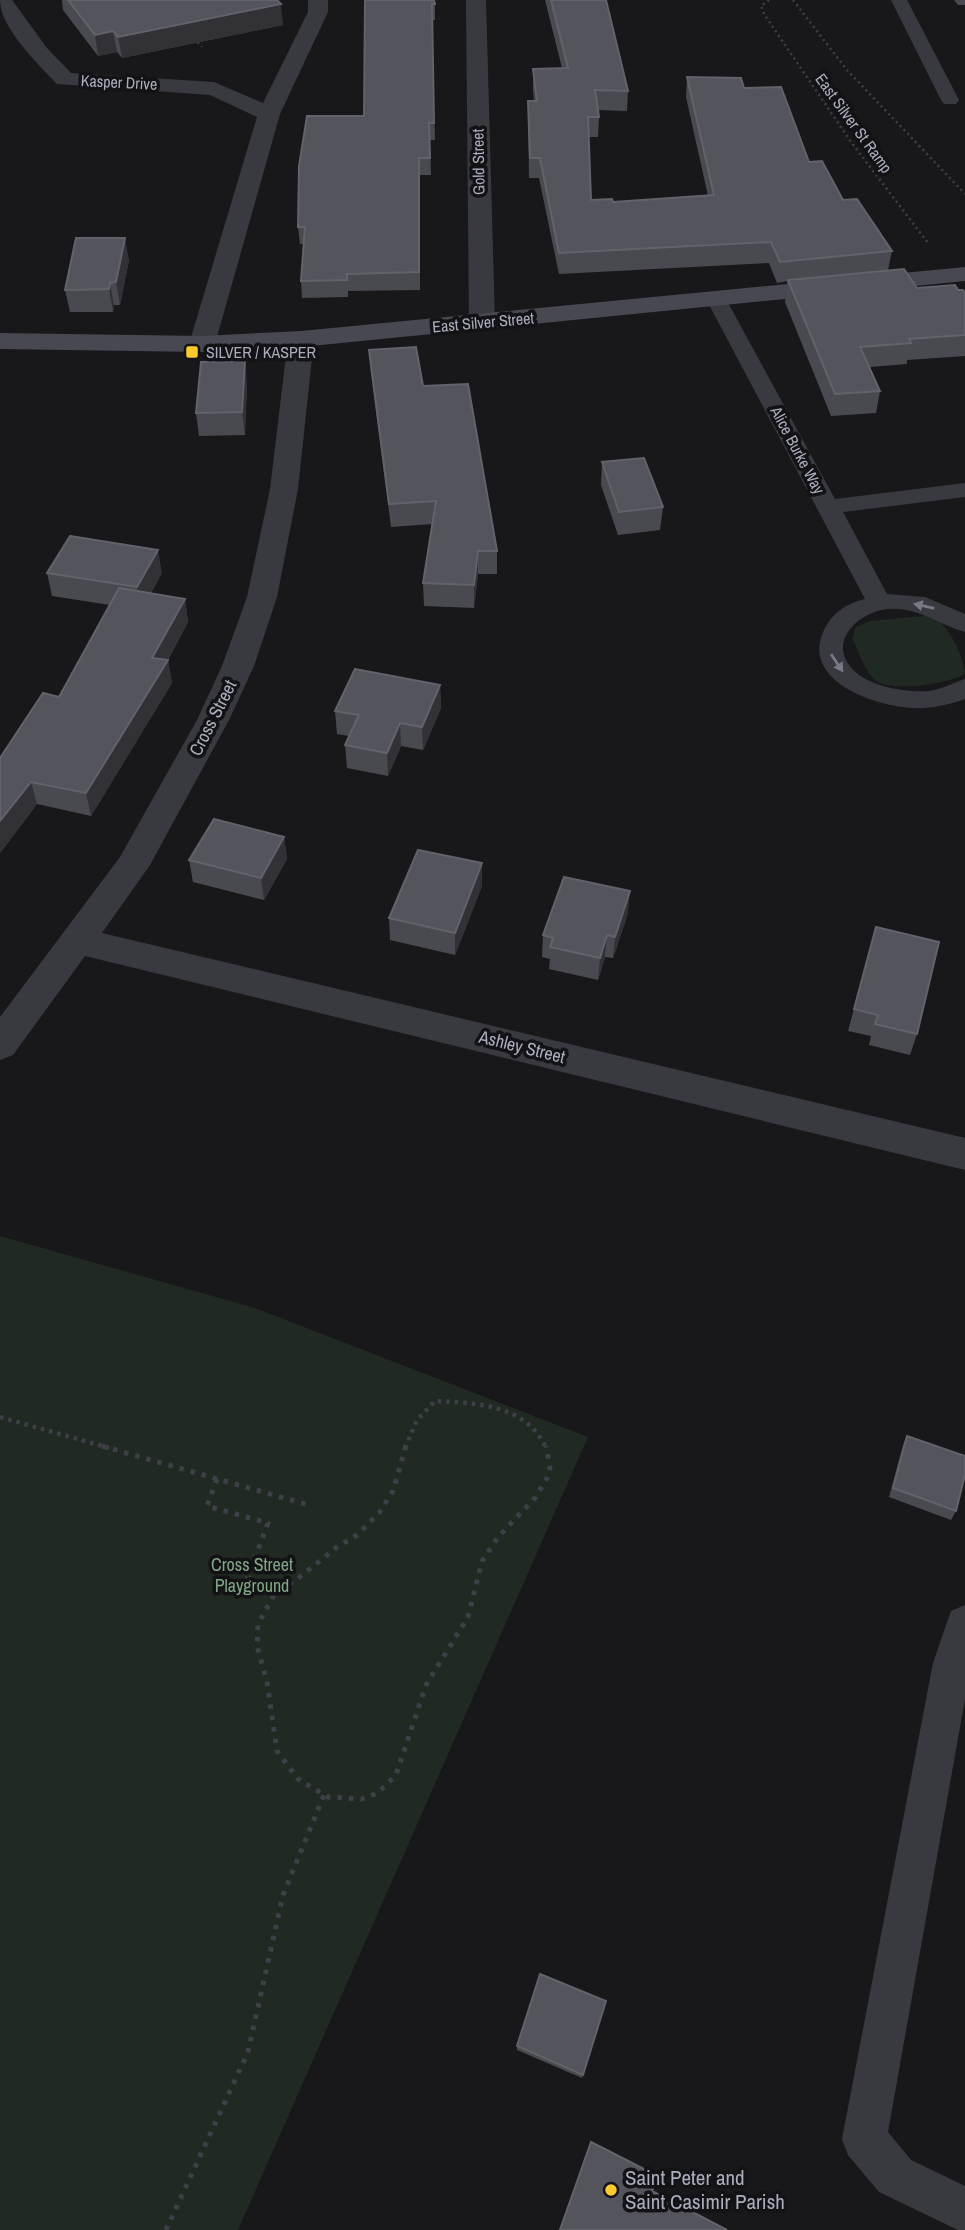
<svg xmlns="http://www.w3.org/2000/svg" width="965" height="2230" font-family="'Archivo Narrow',sans-serif">
	<rect width="100%" height="100%" fill="#18181b"/>
	<g fill="#202922">
		<path d="M934,615C949,629 962,651 965,673C953,684 888,692 876,681C864,671 859,651 852,638L856,627L870,621Z"/>
		<path d="M0,1236L255,1308L588,1437L238,2230H0Z"/>
	</g>
	<g fill="none" stroke-linecap="round" stroke-linejoin="round">
		<g stroke="#3f4047" stroke-width="2.5" stroke-dasharray="2 3.5" stroke-linecap="butt">
			<path d="M769,0L761,6L764,14L851,142L928,243"/>
			<path d="M793,0L847,70L965,194"/>
			<path d="M194,38L202,47"/>
		</g>
		<g stroke="#3f4047" stroke-width="4.5" stroke-dasharray="3.5 5" stroke-linecap="butt">
			<path d="M0,1417L109,1448"/>
			<path d="M405,1448L417,1420L435,1401C476,1403 526,1404 546,1448"/>
		</g>
		<g stroke="#3f4047" stroke-width="5" stroke-dasharray="4.5 7" stroke-linecap="butt">
			<path d="M102,1446L312,1506"/>
			<path d="M406,1446L393,1491L379,1513L357,1535L337,1547L296,1580L275,1593L258,1624L257,1646L267,1682L277,1751L298,1779L328,1797L362,1799L378,1793L396,1775L426,1685L468,1617L482,1561L498,1537L535,1498L547,1478L550,1467L546,1446"/>
			<path d="M217,1479L207,1506L268,1523L248,1577L272,1594"/>
			<path d="M166,2230L248,2052L283,1895L324,1795"/>
		</g>
		<g fill="#393940" fill-rule="evenodd">
			<path d="M891,0H907L959,100L956,104H944L941,100Z"/>
			<path d="M716,293L723,295L726,299L835,499L965,483V497L843,512L887,594L925,597L965,614V632C939,625 918,607 889,609C865,610 831,635 847,662C861,686 904,693 930,691C942,689 953,683 965,679V699C948,705 930,709 912,708C873,706 800,680 824,630C832,613 847,603 865,599L706,299L709,295Z"/>
			<path d="M965,1605V1699L888,2132L911,2160L965,2186V2230H958L879,2192L848,2155L842,2139L933,1663L951,1611Z"/>
		</g>
		<g fill="#393940" fill-rule="evenodd">
			<path d="M0,0H12L47,48L71,73L214,82L263,103L308,12V0H328V12L280,114L215,344L211,350L202,352L193,350L189,344L257,117L210,95L57,84C38,64 0,28 0,0Z"/>
			<path d="M466,0H486L495,323L491,328L482,331L473,328L469,323Z"/>
			<path d="M301,331L310,333L314,339L298,489L277,597L254,666L229,720L150,865L102,933L965,1138V1170L85,956L13,1055L0,1060V1017L120,857L197,720L222,666L247,597L270,489L288,339L292,333Z"/>
		</g>
		<path fill="#474850" fill-rule="evenodd" d="M965,267V281L301,347L202,352L0,349V333L202,336L301,331Z"/>
	</g>
	<g fill="#494950">
		<path d="M62,0H277L283,25L122,58L117,52L98,56L63,10Z"/>
		<path d="M365,0L435,4V20H432L435,140H430L431,175H420V290L348,291V297L302,298L301,281L303,244H300L298,227L364,116Z"/>
		<path d="M545,0H606L628,91L627,111L598,110L599,117L598,137H589L591,200L613,202L708,196L686,97L687,77L744,88L843,200L892,251L888,270L917,288L958,290L965,293V356L907,360V364L870,367L880,391L876,413L831,416L785,302L787,281L777,283L769,263L559,274L539,178H529L528,101H534L533,89V69L562,68Z"/>
		<path d="M954,0H965V5H958Z"/>
		<path d="M129,260L120,305H114L113,312H70L65,290Z"/>
		<path d="M369,350L423,386L497,551V574H478L474,608L424,606L423,583L432,524L391,527L371,373Z"/>
		<path d="M247,383L245,435L199,436L196,413Z"/>
		<path d="M602,462L663,507L660,530L618,535L601,485Z"/>
		<path d="M47,573H162L151,593L185,599L188,622L168,660L172,683L91,816L37,804L0,853V758L59,697L110,605L52,596Z"/>
		<path d="M440,685L441,708L423,750L401,746L388,776L347,768L345,745L349,736L337,734L335,711Z"/>
		<path d="M284,837L287,859L264,900L193,882L189,860Z"/>
		<path d="M482,886L455,955L390,940L389,918Z"/>
		<path d="M628,913L613,958L605,957L598,980L549,969L550,959L542,957L543,935Z"/>
		<path d="M876,927L917,1034L910,1055L869,1045L871,1036L848,1031Z"/>
		<path d="M907,1436L956,1511L951,1520L889,1497L903,1445Z"/>
		<path d="M606,2001L582,2078L517,2050V2046Z"/>
		<path d="M591,2142L652,2191L727,2230H559Z"/>
	</g>
	<g fill="#313136">
		<path d="M281,4L283,25L122,58L118,37Z"/>
		<path d="M113,31L117,52L98,56L95,35Z"/>
		<path d="M125,238L129,260L120,305L116,282Z"/>
		<path d="M110,283L114,305L113,312L109,289Z"/>
		<path d="M245,361L247,383L245,435L242,412Z"/>
		<path d="M158,550L162,573L141,610L137,587Z"/>
		<path d="M478,551V574L474,608V585Z"/>
		<path d="M185,599L188,622L162,670L168,660L172,683L91,816L86,793L152,658Z"/>
		<path d="M440,685L441,708L423,750L422,727Z"/>
		<path d="M400,723L401,746L388,776L387,753Z"/>
		<path d="M31,782L37,804L0,853V821Z"/>
		<path d="M284,837L287,859L264,900L261,878Z"/>
		<path d="M482,863V886L455,955V933Z"/>
		<path d="M630,891L628,913L613,958L615,937Z"/>
		<path d="M607,935L605,957L598,980L600,958Z"/>
	</g>
	<g fill="#54545c" stroke="#61626a" stroke-width="2">
		<path d="M68,0H277L281,4L118,37L113,31L95,35Z"/>
		<path d="M365,0H434L435,4H432L434,123H429L430,158H419V272L347,274V280L301,281L305,227H298L299,166L307,116H364Z"/>
		<path d="M551,0H606L628,91L595,90L599,117H588L591,200L612,199L613,202L714,195L687,77L741,78L744,88L781,87L809,162L822,161L843,200L857,199L892,251L780,262L771,242L559,253L540,158H530L528,101H537L533,69L568,68Z"/>
		<path d="M76,238H125L116,282L110,283L109,289L65,290Z"/>
		<path d="M904,269L917,288L955,285L958,290H963L965,293V335L909,339L911,343L860,347L880,391L835,394L788,280Z"/>
		<path d="M416,347L423,386L468,384L497,551H478L474,585L423,583L436,501L389,504L369,350Z"/>
		<path d="M245,361L242,412L196,413L201,362Z"/>
		<path d="M644,458L663,507L619,512L602,462Z"/>
		<path d="M70,536L158,550L137,587L47,573Z"/>
		<path d="M119,588L185,599L152,658L168,660L86,793L31,782L0,821V758L43,693L59,697Z"/>
		<path d="M355,669L440,685L422,727L400,723L387,753L345,745L359,715L335,711Z"/>
		<path d="M214,819L284,837L261,878L189,860Z"/>
		<path d="M418,850L482,863L455,933L389,918Z"/>
		<path d="M564,877L630,891L615,937L607,935L600,958L550,947L553,938L543,935Z"/>
		<path d="M876,927L939,942L917,1034L875,1024L878,1015L854,1009Z"/>
		<path d="M907,1436L965,1456V1475L956,1511L893,1488Z"/>
		<path d="M540,1974L606,2001L583,2075L517,2046Z"/>
		<path d="M591,2142L658,2176L652,2191L727,2230H560Z"/>
	</g>
	<defs><path id="oneway-solid" d="M-6-.8H1V-3.2L6.5 0L1 3.2V.8H-6Z" transform="scale(1.75)"/></defs>
	<g fill="#777984">
		<use href="#oneway-solid" transform="translate(924 606) rotate(-167)"/>
		<use href="#oneway-solid" transform="translate(837 663) rotate(56)"/>
	</g>
	<g fill="#fcca2f" stroke="#131316" stroke-width="2.5">
		<rect x="185" y="345" width="14" height="14" rx="3.5"/>
		<circle cx="611" cy="2190" r="7"/>
	</g>
	<g text-anchor="middle" stroke-width="7" stroke-linejoin="round" paint-order="stroke">
		<g font-size="16" fill="#aaadbb" stroke="#131316">
			<text transform="translate(119 82) rotate(3)" y="6">Kasper Drive</text>
			<text transform="translate(854 123) rotate(54)" y="6">East Silver St Ramp</text>
			<text transform="translate(478 162) rotate(-91)" y="6">Gold Street</text>
			<text transform="translate(483 322) rotate(-5)" y="6">East Silver Street</text>
			<text transform="translate(798 450) rotate(62)" y="6">Alice Burke Way</text>
		</g>
		<g font-size="16" fill="#aaadbb" stroke="#131316" text-anchor="start">
			<text x="206" y="358">SILVER / KASPER</text>
		</g>
		<g font-size="18" fill="#aaadbb" stroke="#131316">
			<text transform="translate(213 718) rotate(-63)" y="6">Cross Street</text>
			<text transform="translate(522 1047) rotate(14)" y="6">Ashley Street</text>
		</g>
		<g font-size="18" fill="#80a786" stroke="#131316">
			<text x="252" y="1571">Cross Street<tspan x="252" dy="21">Playground</tspan></text>
		</g>
		<g font-size="21" fill="#aaadbb" stroke="#131316" text-anchor="start">
			<text x="625" y="2185">Saint Peter and<tspan x="625" dy="24">Saint Casimir Parish</tspan></text>
		</g>
	</g>
</svg>
